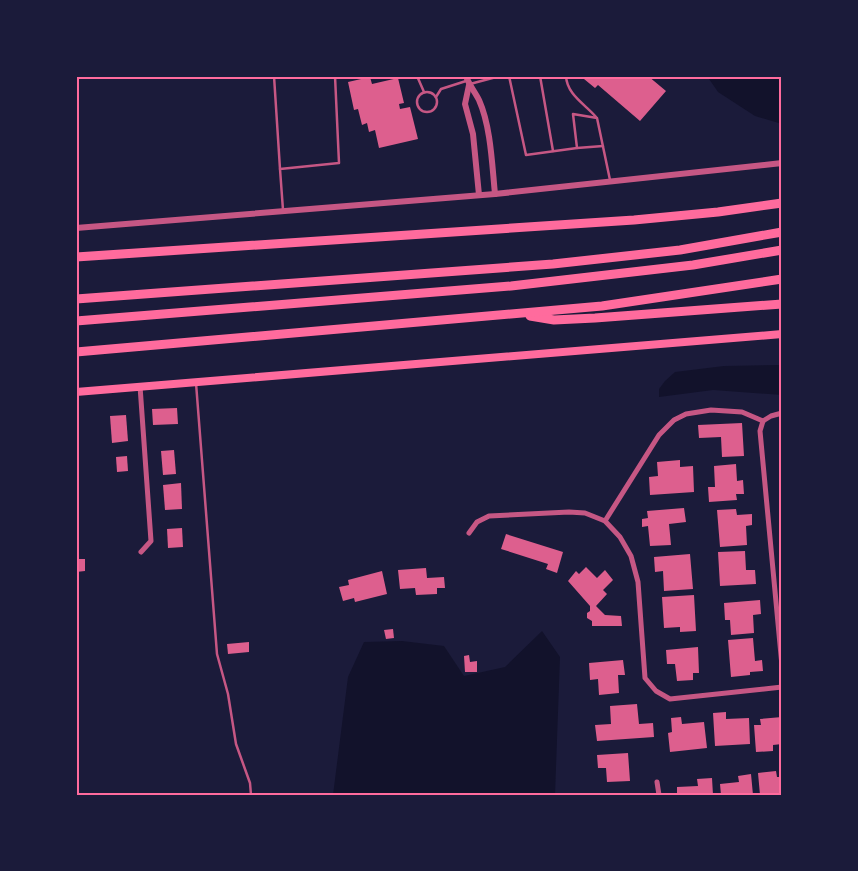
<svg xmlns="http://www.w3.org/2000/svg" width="858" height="871" font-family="'Fira Sans Condensed',sans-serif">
	<rect width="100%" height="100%" fill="#1b1b3a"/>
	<g fill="#12122b">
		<path d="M707,76H782V124L755,116L718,92Z"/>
		<path d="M782,365V395L713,390L659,397V389L665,381L675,372L724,366Z"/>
		<path d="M542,631L560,657L555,795H333L348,677L364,642L402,641L444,646L464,676L505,667Z"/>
	</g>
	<g fill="#dd5f8e">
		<path d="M587,76H648L666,91L640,121L598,85L595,88L584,79Z"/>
		<path d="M370,77L372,84L398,78L404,103L399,104L400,109L410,107L418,139L379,148L375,130L369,132L367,123L362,125L358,109L354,110L348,82Z"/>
		<path d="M177,408L178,424L153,425L152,409Z"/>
		<path d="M126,415L128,441L112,443L110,416Z"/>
		<path d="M742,423L744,456L722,457L721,437L699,438L698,425Z"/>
		<path d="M174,450L176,474L163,475L161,451Z"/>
		<path d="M127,456L128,471L117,472L116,457Z"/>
		<path d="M680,460V467L693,466L694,492L650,495L649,477L658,476L657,462Z"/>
		<path d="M736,464L737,481L743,480L744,494H736L737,500L709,502L708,487H715L714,466Z"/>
		<path d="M181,483L182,509L165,510L163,485Z"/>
		<path d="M684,508L686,522L669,524L671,545L650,546L648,526L642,527V519L648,518L647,511Z"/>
		<path d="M736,509L737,515L752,514V525L746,526L747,545L720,547L717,510Z"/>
		<path d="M182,528L183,547L168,548L167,529Z"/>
		<path d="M506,534L563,552L557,573L546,569L548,564L501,549Z"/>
		<path d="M745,551L746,570H755L756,584L720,586L718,552Z"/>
		<path d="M690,554L693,589L664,591L663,571L655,572L654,557Z"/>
		<path d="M76,559H85V571L76,572Z"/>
		<path d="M586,567L597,578L605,570L613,580L603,590L607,594L596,606L605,615L621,616L622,626H592V621L587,618V613L590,611V606L568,581L576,571L579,574Z"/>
		<path d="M426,568L427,578L444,577L445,588H437V594L416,595L415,588L400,589L398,570Z"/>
		<path d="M382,571L387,594L355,602L354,598L343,601L339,587L349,585L348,580Z"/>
		<path d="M694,595L696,631L680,632V627L664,628L662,597Z"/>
		<path d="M760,600L761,614L753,615L754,633L731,635L730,620H725L724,603Z"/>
		<path d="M393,629L394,638L386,639L384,630Z"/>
		<path d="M753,638L755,661L762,660L763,671L750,672V675L731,677L728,640Z"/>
		<path d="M249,642V652L228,654L227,644Z"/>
		<path d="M698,647L699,673H693V680L677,681L675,664H667L666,650Z"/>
		<path d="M469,655L470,662L477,661V672H465L464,656Z"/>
		<path d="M623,660L625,675H618L619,693L599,695L598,679L590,680L589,663Z"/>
		<path d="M637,704L639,724L653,723L654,737L597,741L595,725L611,724L610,706Z"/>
		<path d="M726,712V719L749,718L750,744L715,746L713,713Z"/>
		<path d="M681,717L682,724L704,722L707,748L670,752L668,733L672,732L671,718Z"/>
		<path d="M782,717V744L773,745V751L756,752L754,725H761L760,719Z"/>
		<path d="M628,753L630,781L607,782L606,768H598L597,755Z"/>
		<path d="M776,771L777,777H782V795H760L758,773Z"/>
		<path d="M751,774L753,795H721L720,784L739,782L738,776Z"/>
		<path d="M712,778L713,795H677V787L698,786L697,779Z"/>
	</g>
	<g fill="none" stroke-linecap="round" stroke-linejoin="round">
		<g stroke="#c65784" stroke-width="2.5">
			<path d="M274,76L280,169"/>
			<path d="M417,76L424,92"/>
			<path d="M509,76L526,155L577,148L573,114L597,118L610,180"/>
			<path d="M540,76L553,151"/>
			<path d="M566,76C567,95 585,104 596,117"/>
			<path d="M470,84L500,76"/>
			<circle cx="427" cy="102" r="10"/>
			<path d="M436,97L441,89L466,81"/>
			<path d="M577,148L603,146"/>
			<path d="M283,210L280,169L339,163L335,76"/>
			<path d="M196,383L217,654L228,694L236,744L250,783L251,795"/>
		</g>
		<g stroke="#c65784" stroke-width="5">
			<path d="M140,386L151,541L141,552"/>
			<path d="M763,421L760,431L782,666"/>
			<path d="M763,421L771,416L782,413"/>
			<path d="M605,521L659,435L674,420L686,414L711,410L742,412L763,421"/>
			<path d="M469,533L477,522L489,516L569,512L585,513L605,521L620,537L631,556L638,582L645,678L656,691L670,699L782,687"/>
			<path d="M657,782L659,795"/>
		</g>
		<g stroke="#c65784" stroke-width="6">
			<path d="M466,76C469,85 475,92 479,100C491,127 492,165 495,194"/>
			<path d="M469,85L465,104L473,134L479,195"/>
			<path d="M76,228L495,194L782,163"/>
		</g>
		<path stroke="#ff6b9d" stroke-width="8" d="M76,392L782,334"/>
		<g stroke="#ff6b9d" stroke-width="9">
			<path d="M76,257L634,220L718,212L782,203"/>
			<path d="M76,299L553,264L680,250L782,232"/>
			<path d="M530,316L554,320L595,318L782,304"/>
			<path d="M76,321L511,286L693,265L782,250"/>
			<path d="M76,352L602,306L782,279"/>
		</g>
	</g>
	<rect width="858" height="871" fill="none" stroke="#1b1b3a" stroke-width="155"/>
	<rect x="78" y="78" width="702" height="716" fill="none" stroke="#ff6b9d" stroke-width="2"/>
</svg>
